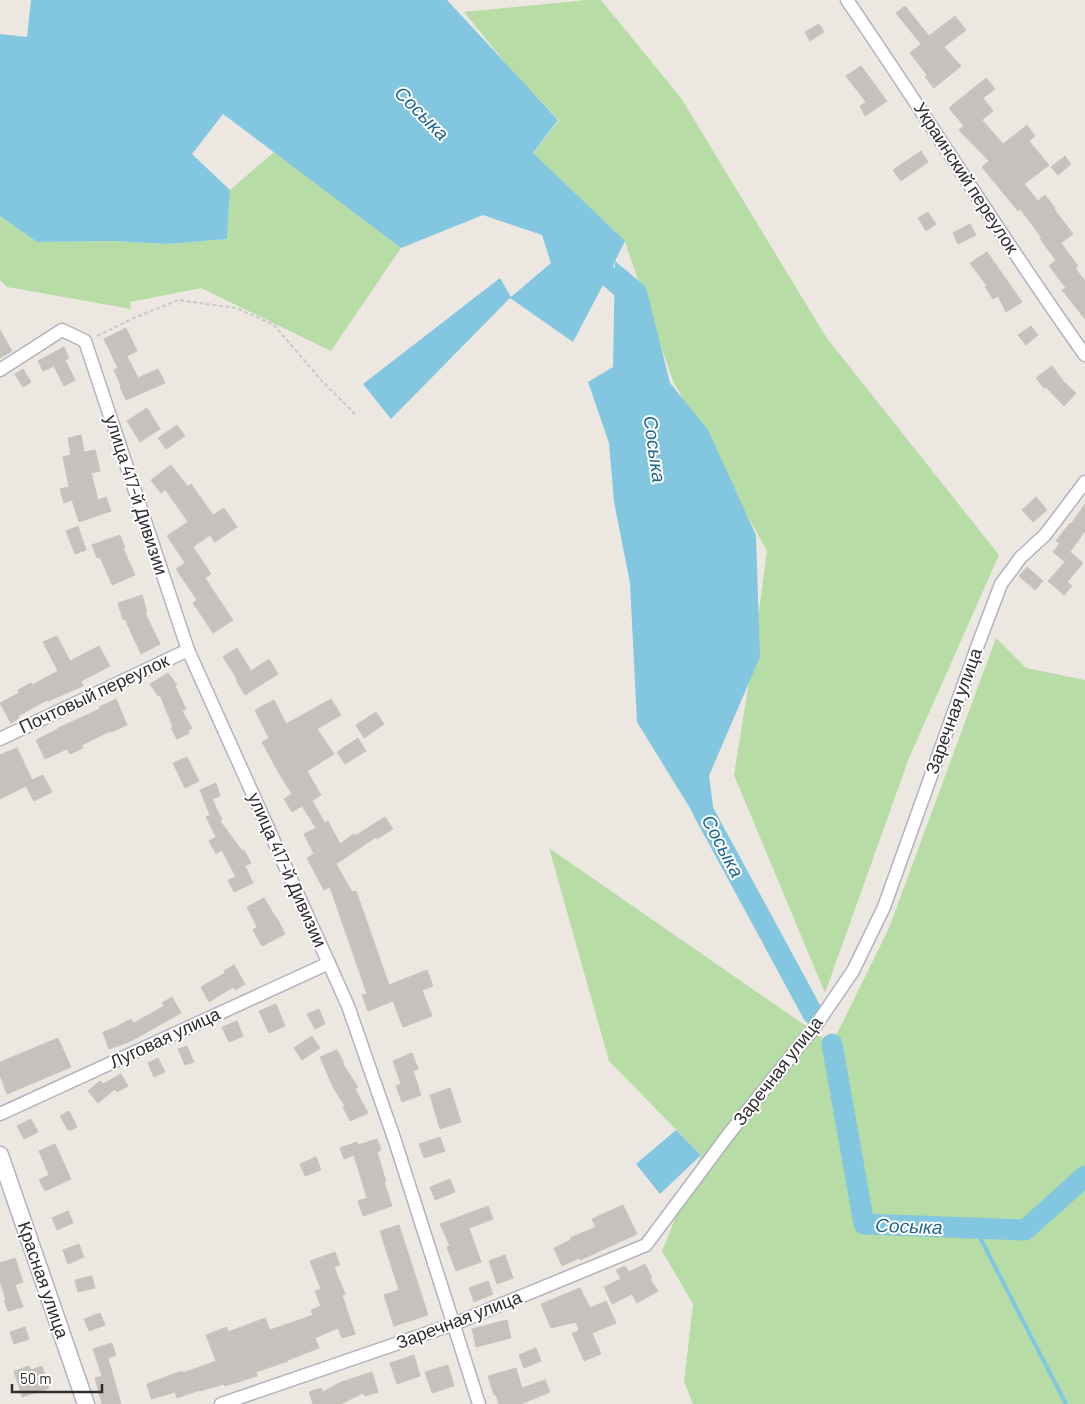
<svg xmlns="http://www.w3.org/2000/svg" width="1085" height="1404" font-family="Barlow,sans-serif">
	<rect width="100%" height="100%" fill="#ece8e1"/>
	<g fill="#b7dca5">
		<path d="M586,0H601L681,98L826,337L999,555L909,758L825,993L734,775L752,663L767,551L673,381L625,242L532,155L559,120L512,71L464,12Z"/>
		<path d="M274,152L401,248L331,351L201,288L130,302L131,309L7,287L0,280V216L37,242L115,241L167,244L227,239L230,190Z"/>
		<path d="M996,638L1026,668L1085,680V1404H693L684,1382L693,1304L662,1251L701,1155L609,1061L549,848L832,1044L889,928Z"/>
	</g>
	<g fill="#82c6e0">
		<path d="M31,0H447L558,120L533,153L625,241L615,261L646,287L670,383L708,430L756,535L760,657L693,813L637,722L630,583L614,502L609,443L588,382L613,367L615,262L573,342L510,298L391,419L363,384L500,278L511,297L551,263L542,235L483,215L401,248L223,114L192,154L230,190L227,239L167,244L115,241L37,242L0,216V34L27,37Z"/>
		<path d="M676,1130L701,1155L660,1194L636,1164Z"/>
	</g>
	<g fill="none" stroke-linecap="round" stroke-linejoin="round">
		<path stroke="#82c6e0" stroke-width="4" d="M975,1228L1066,1404"/>
		<g stroke="#82c6e0" stroke-width="21">
			<path d="M586,257L635,299"/>
			<path d="M697,765L703,811L813,1014"/>
			<path d="M832,1044L864,1224L1025,1230L1085,1176"/>
		</g>
	</g>
	<g fill="#c5c1bd" stroke="#c8c3ba">
		<path d="M905,6L929,36L955,16L966,30L944,47L961,66L934,88L925,77L927,75L910,53L921,44L896,13Z"/>
		<path d="M819,24L824,32L810,41L805,32Z"/>
		<path d="M861,66L887,101L865,116L860,106L866,102L846,76Z"/>
		<path d="M986,78L995,89L983,98L993,111L982,120L1003,144L1027,125L1035,136L1029,141L1049,165L1024,184L1038,201L1045,195L1055,208L1054,209L1073,234L1061,243L1078,266L1075,268L1085,281V319L1062,290L1066,288L1049,266L1056,260L1040,239L1042,238L1020,209L1018,211L982,167L989,161L959,130L964,126L949,108Z"/>
		<path d="M921,151L928,162L901,181L893,170Z"/>
		<path d="M1065,156L1071,164L1058,175L1051,167Z"/>
		<path d="M928,212L936,224L926,231L918,218Z"/>
		<path d="M970,224L976,235L958,244L953,233Z"/>
		<path d="M987,252L1022,302L1006,312L998,296L993,299L985,287L987,286L970,263Z"/>
		<path d="M1031,326L1038,335L1026,345L1018,335Z"/>
		<path d="M126,328L137,351L127,356L138,378L158,369L165,383L126,400L120,387L121,386L114,370L118,368L104,339Z"/>
		<path d="M0,330L12,351L0,358Z"/>
		<path d="M64,347L69,358L65,360L75,380L64,386L54,366L43,371L38,361Z"/>
		<path d="M1052,366L1064,382L1076,393L1064,406L1046,387L1044,388L1036,378Z"/>
		<path d="M23,369L31,382L23,387L15,374Z"/>
		<path d="M147,408L160,429L140,442L127,421Z"/>
		<path d="M177,425L185,436L166,449L158,438Z"/>
		<path d="M81,435L84,452L95,450L100,471L91,473L98,500L106,497L111,511L79,522L72,500L64,503L60,489L69,487L63,457L71,455L68,438Z"/>
		<path d="M171,465L188,487L191,484L213,515L224,508L237,527L215,542L210,535L193,547L211,574L205,578L233,620L213,633L193,603L197,600L176,569L185,563L167,536L188,522L165,489L161,493L151,480Z"/>
		<path d="M1036,497L1047,510L1033,522L1022,510Z"/>
		<path d="M1085,504V531L1070,552L1083,563L1067,582L1072,586L1064,595L1048,581L1065,562L1053,552L1060,543L1056,541L1070,523L1071,524Z"/>
		<path d="M78,526L86,550L75,554L66,531Z"/>
		<path d="M120,535L125,548H123L135,575L112,585L100,557L97,558L92,545Z"/>
		<path d="M1027,567L1043,581L1035,590L1019,576Z"/>
		<path d="M142,595L147,612L145,613L160,644L141,654L125,619L123,620L118,603Z"/>
		<path d="M57,636L70,661L99,646L110,666L81,681L83,686L48,701L47,700L18,716L19,718L11,723L0,703L19,693L18,690L31,683L32,685L58,671L43,642Z"/>
		<path d="M237,648L251,671L269,659L278,674L245,695L236,680L237,679L223,657Z"/>
		<path d="M168,673L177,685L175,686L186,709L182,711L192,728L188,731L189,733L177,739L171,728L173,727L160,695L158,696L150,684Z"/>
		<path d="M116,699L127,725L111,732L110,731L82,745L83,748L70,754L67,749L45,759L36,740L58,729V728L100,709L99,707Z"/>
		<path d="M331,699L341,715L317,729L334,754L307,771L321,795L312,801L325,823L328,821L340,844L354,834L355,836L385,817L393,829L377,839L376,837L336,864L352,892L356,891L389,985L427,970L433,986L422,990L432,1016L403,1027L393,1001L368,1011L362,995L367,994L330,887L324,890L307,858L314,854L304,834L316,828L302,806L292,812L284,799L292,794L280,775L262,742L269,738L255,710L274,700L286,724Z"/>
		<path d="M376,712L384,724L364,738L356,725Z"/>
		<path d="M358,738L366,751L345,764L337,752Z"/>
		<path d="M17,748L32,780L43,775L52,792L34,801L26,786L0,799V755Z"/>
		<path d="M187,757L199,781L185,788L173,763Z"/>
		<path d="M216,783L220,796L212,799L222,820L220,821L242,851L244,850L251,863L245,866L253,883L234,892L228,880L236,877L222,850L216,854L209,841L216,837L206,817L210,815L200,790Z"/>
		<path d="M264,898L276,918H277L285,934L262,946L253,930L257,927L247,907Z"/>
		<path d="M234,965L245,984L235,990L233,987L209,1002L201,987L225,973L224,971Z"/>
		<path d="M172,997L181,1013L131,1041L109,1049L103,1032L114,1028L131,1019L134,1023L164,1006L162,1003Z"/>
		<path d="M276,1004L285,1026L269,1033L259,1011Z"/>
		<path d="M319,1009L325,1024L315,1029L307,1014Z"/>
		<path d="M237,1021L243,1036L229,1042L222,1027Z"/>
		<path d="M312,1036L320,1048L302,1060L294,1048Z"/>
		<path d="M58,1038L71,1067L7,1094L0,1075V1062Z"/>
		<path d="M187,1046L194,1062L185,1065L178,1049Z"/>
		<path d="M337,1050L344,1063H342L358,1087L355,1089L368,1113L350,1121L343,1107L345,1106L334,1089L320,1057Z"/>
		<path d="M412,1053L418,1069L413,1071L421,1095L402,1102L396,1086L401,1084L393,1061Z"/>
		<path d="M158,1058L165,1072L154,1077L148,1063Z"/>
		<path d="M121,1074L128,1086L117,1092L115,1089L98,1103L88,1091L100,1081L103,1084Z"/>
		<path d="M450,1088L461,1122L440,1129L430,1095Z"/>
		<path d="M69,1111L77,1127L72,1130H68L60,1116Z"/>
		<path d="M31,1119L38,1132L24,1139L17,1126Z"/>
		<path d="M440,1137L445,1151L424,1158L419,1144Z"/>
		<path d="M377,1139L381,1150L377,1152L386,1182H384L392,1206L363,1216L358,1201L367,1198L354,1155L344,1159L340,1148L357,1142L358,1145Z"/>
		<path d="M55,1144L71,1179L45,1191L39,1180L49,1175L39,1151Z"/>
		<path d="M316,1157L321,1170L305,1176L300,1164Z"/>
		<path d="M450,1179L455,1192L435,1200L430,1187Z"/>
		<path d="M623,1205L637,1234L580,1260L579,1258L562,1266L554,1248L571,1240L570,1238L596,1227L592,1219Z"/>
		<path d="M488,1206L493,1219L469,1228L481,1262L456,1271L447,1247L450,1246L440,1224Z"/>
		<path d="M68,1211L73,1223L57,1230L52,1218Z"/>
		<path d="M399,1225L428,1315L394,1326L384,1295L399,1290L380,1231Z"/>
		<path d="M79,1244L84,1257L68,1264L63,1250Z"/>
		<path d="M335,1252L340,1265L334,1267L345,1294L342,1295L355,1334L342,1338L338,1328L315,1338L319,1348L288,1360V1361L256,1372L257,1376L225,1386L224,1384L200,1391V1390L177,1398L175,1392L151,1399L147,1384L182,1371L183,1373L216,1361L206,1335L227,1327L228,1332L265,1318L270,1330L313,1315L311,1310L321,1306L315,1291L321,1289L310,1261Z"/>
		<path d="M505,1255L513,1278L497,1284L489,1261Z"/>
		<path d="M15,1258L23,1282L15,1285L23,1307L8,1311L4,1300H6L0,1281V1263Z"/>
		<path d="M645,1264L652,1278L650,1279L658,1291L637,1303L632,1294L612,1304L604,1287L621,1279L616,1270L625,1266L629,1272Z"/>
		<path d="M92,1276L95,1288L78,1292L75,1280Z"/>
		<path d="M488,1281L493,1294L474,1302L469,1288Z"/>
		<path d="M580,1288L590,1308L606,1301L616,1323L592,1333L601,1354L584,1361L572,1333L579,1331L576,1322L551,1328L541,1304Z"/>
		<path d="M100,1313L105,1325L89,1331L84,1319Z"/>
		<path d="M507,1320L511,1338L476,1347L472,1329Z"/>
		<path d="M25,1327L29,1339L14,1344L10,1332Z"/>
		<path d="M112,1343L116,1355L108,1358L121,1404H102L95,1378L102,1376L93,1349Z"/>
		<path d="M536,1348L541,1361L524,1368L519,1355Z"/>
		<path d="M414,1355L420,1376L397,1384L390,1363Z"/>
		<path d="M448,1365L454,1386L432,1393L425,1372Z"/>
		<path d="M29,1366L31,1370L42,1366L49,1388L22,1397L14,1371Z"/>
		<path d="M516,1368L522,1388L545,1380L550,1392L521,1404H499L496,1395H494L488,1376Z"/>
		<path d="M372,1372L378,1392L365,1396L363,1393L341,1404H313L309,1392L321,1388L323,1392L339,1383Z"/>
	</g>
	<g fill="none" stroke-linecap="round" stroke-linejoin="round">
		<g stroke="#b1b2bb" stroke-width="15">
			<g id="minor">
				<path d="M847,0C928,118 1002,239 1085,355"/>
				<path d="M0,370L62,330L85,341L188,650L348,1006L395,1141L479,1404"/>
				<path d="M0,739L188,650"/>
				<path d="M0,1114L329,963"/>
				<path d="M221,1404L454,1324L646,1245L728,1135L816,1025L853,971L884,907L979,642L1001,584L1021,557L1045,535L1085,482"/>
			</g>
		</g>
		<g stroke="#b1b2bb" stroke-width="19">
			<path id="tertiary" d="M0,1155L86,1404"/>
		</g>
		<path stroke="#c8c8c8" stroke-width="2" stroke-dasharray="4 2.5" stroke-linecap="butt" d="M97,336L136,317L178,300L236,308L274,325L322,381L357,416"/>
		<use href="#minor" stroke="#fff" stroke-width="12"/>
		<use href="#tertiary" stroke="#fff" stroke-width="16"/>
	</g>
	<g text-anchor="middle" stroke-width="4" stroke-linejoin="round" paint-order="stroke">
		<g font-size="18" fill="#2d2d2d" stroke="#fff">
			<text transform="translate(966 178) rotate(57)" y="6">Украинский переулок</text>
			<text transform="translate(136 495) rotate(72)" y="6">улица 417-й Дивизии</text>
			<text transform="translate(94 694) rotate(-25)" y="6">Почтовый переулок</text>
			<text transform="translate(954 711) rotate(-70)" y="6">Заречная улица</text>
			<text transform="translate(287 870) rotate(66)" y="6">улица 417-й Дивизии</text>
			<text transform="translate(165 1038) rotate(-25)" y="6">Луговая улица</text>
			<text transform="translate(778 1071) rotate(-52)" y="6">Заречная улица</text>
			<text transform="translate(43 1280) rotate(71)" y="6">Красная улица</text>
			<text transform="translate(459 1320) rotate(-21)" y="6">Заречная улица</text>
		</g>
		<g font-size="19" font-style="italic" fill="#1f668e" stroke="#fff">
			<text transform="translate(422 113) rotate(45)" y="7">Сосыка</text>
			<text transform="translate(655 449) rotate(82)" y="7">Сосыка</text>
			<text transform="translate(723 846) rotate(62)" y="7">Сосыка</text>
			<text transform="translate(909 1226) rotate(2)" y="7">Сосыка</text>
		</g>
	</g>
	<path d="M12 1384v8h90v-8" fill="none" stroke="#2d2d2d" stroke-width="2.5"/>
	<text x="20" y="1384" font-size="15" fill="#2d2d2d" stroke="#ffffff" stroke-width="4" paint-order="stroke">50 m</text>
</svg>
